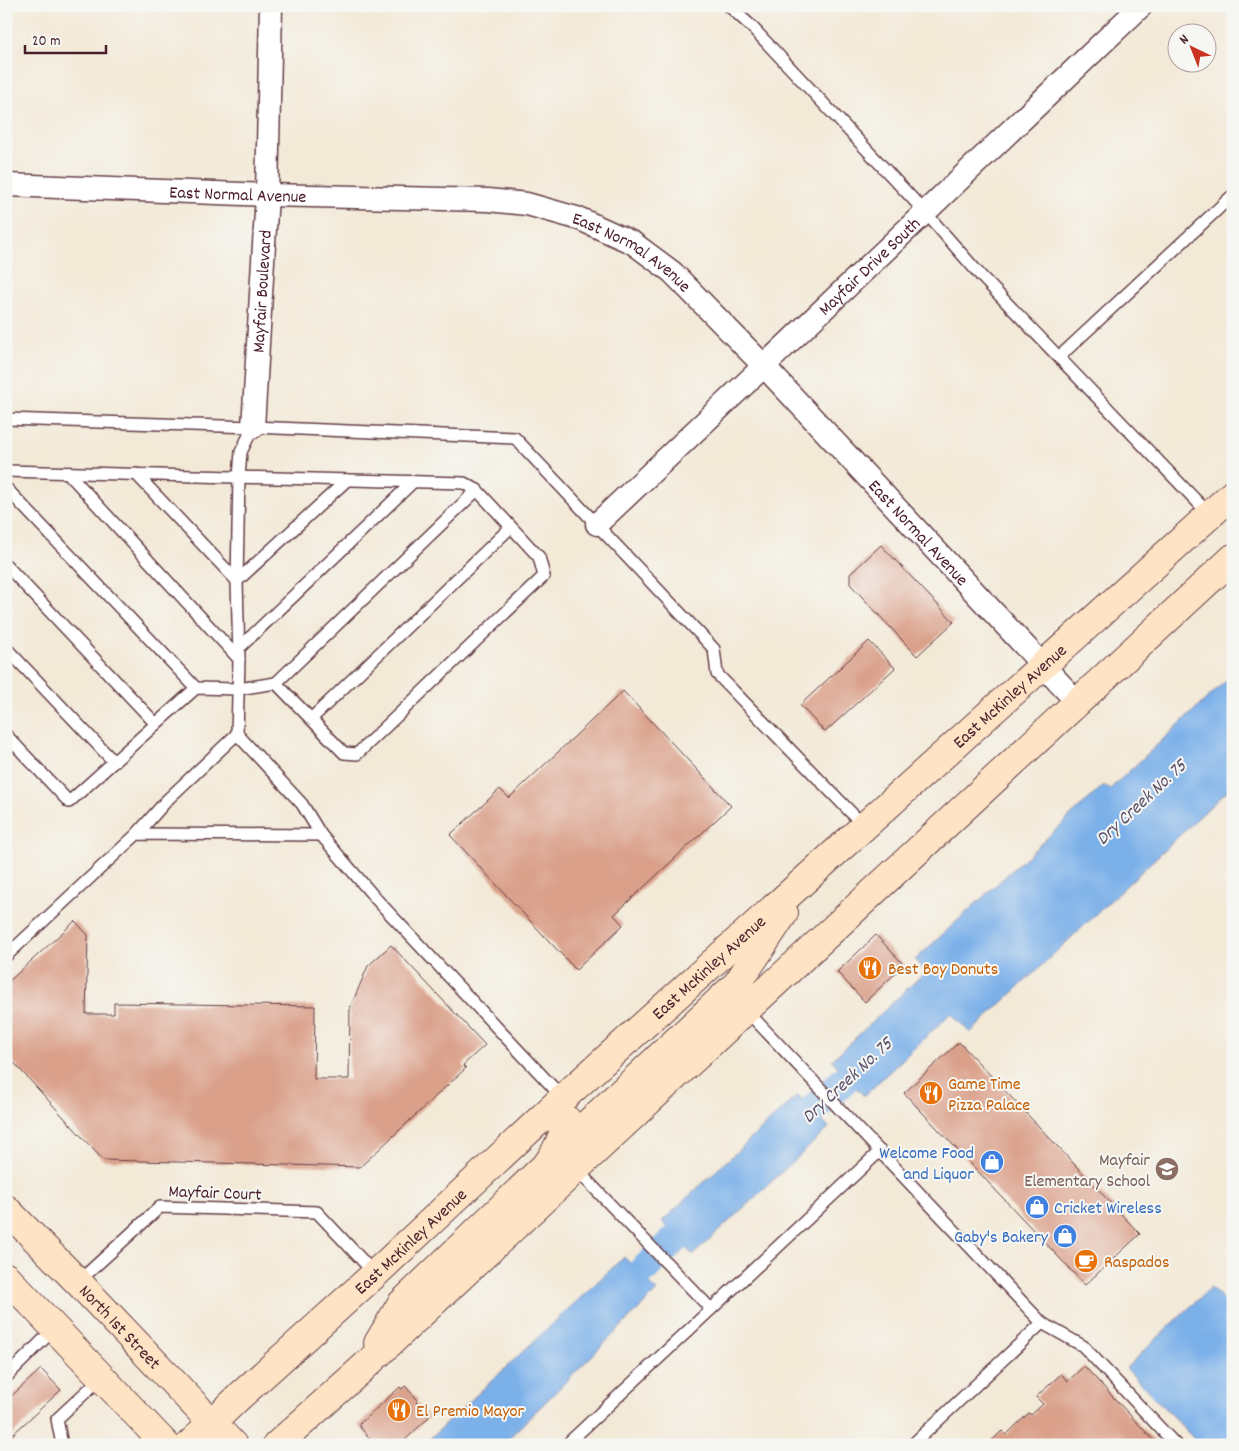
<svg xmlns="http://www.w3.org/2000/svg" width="1239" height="1451" font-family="Dekko,sans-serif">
	<rect width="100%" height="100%" fill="#f6f6f2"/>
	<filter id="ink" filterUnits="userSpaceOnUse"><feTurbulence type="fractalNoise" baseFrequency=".02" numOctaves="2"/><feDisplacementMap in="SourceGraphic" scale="10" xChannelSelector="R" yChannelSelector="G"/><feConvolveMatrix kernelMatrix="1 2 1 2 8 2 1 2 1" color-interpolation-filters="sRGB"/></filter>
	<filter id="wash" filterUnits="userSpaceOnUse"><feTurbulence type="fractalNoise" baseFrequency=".0096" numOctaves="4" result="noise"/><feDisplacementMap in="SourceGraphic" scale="20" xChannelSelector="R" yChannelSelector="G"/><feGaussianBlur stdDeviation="1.12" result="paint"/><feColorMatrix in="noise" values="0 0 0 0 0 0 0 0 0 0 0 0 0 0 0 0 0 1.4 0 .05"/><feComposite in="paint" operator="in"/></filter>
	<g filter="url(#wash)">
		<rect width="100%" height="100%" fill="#f3e9d7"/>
		<g fill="#7cb0e9" stroke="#63688a">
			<path d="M1233,674V785L970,1033L951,1013L864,1096L832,1060L925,972L915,960L1104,785L1109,790Z"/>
			<path d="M798,1095L829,1128L693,1255L662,1221Z"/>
			<path d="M624,1257L657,1291L502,1445H423Z"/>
			<path d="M1211,1287L1233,1309V1445H1200L1126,1368Z"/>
		</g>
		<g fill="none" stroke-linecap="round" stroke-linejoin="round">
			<g stroke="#7cb0e9" stroke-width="29">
				<path d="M783,1137L877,1050"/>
				<path d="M611,1301L705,1211"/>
			</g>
		</g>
		<g id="blocks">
			<g fill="#daa08a">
				<path d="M881,545L954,622L917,656L850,584V574Z"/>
				<path d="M869,641L895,668L825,732L800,705Z"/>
				<path d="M623,691L731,806L614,915L623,925L576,970L450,835L500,789L509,798Z"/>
				<path d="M75,921L88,935L86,1014H114V1003L315,1006L314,1079H349L350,1008L368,966L391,945L485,1045L463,1065L466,1068L360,1167L103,1160L6,1054V984Z"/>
				<path d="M876,935L904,965L865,1002L837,972Z"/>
				<path d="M959,1042L1140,1234L1085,1285L904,1093Z"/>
				<path d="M1084,1366L1158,1445H987L1002,1431L1006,1435L1029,1413L1031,1415L1043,1404L1036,1397L1061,1374L1068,1381Z"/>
				<path d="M41,1369L61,1390L12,1435L13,1445H6V1401Z"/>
				<path d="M405,1386L418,1400L416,1402L429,1417L400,1445H376L358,1425L400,1387L402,1389Z"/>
			</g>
		</g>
	</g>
	<g filter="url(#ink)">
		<use href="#blocks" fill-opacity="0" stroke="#633d45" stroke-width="1"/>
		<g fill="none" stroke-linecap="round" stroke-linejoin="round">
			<g stroke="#633d45" stroke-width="14">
				<g id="service">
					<path d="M729,6L751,26L925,212L981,276L1210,515"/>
					<path d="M1059,357L1233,195"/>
					<path d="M6,419L253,427L515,438L714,649L717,674L865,827"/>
					<path d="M6,471L464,483L477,490L539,557L544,576L357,754L344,753L276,683L238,689L196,688L69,802L6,735"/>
					<path d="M68,473L239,659"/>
					<path d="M136,474L237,581L347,480"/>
					<path d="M6,488L196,688"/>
					<path d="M6,565L156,724"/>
					<path d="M6,648L114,762"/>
					<path d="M238,649L413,482"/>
					<path d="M276,683L477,490"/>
					<path d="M311,719L511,527"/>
					<path d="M237,734L239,659L237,581L239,477L241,452L253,427"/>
					<path d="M137,834L168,799L237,734L302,804L321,835"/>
					<path d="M6,956L137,834L321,835L377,900L563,1098"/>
					<path d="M746,1010L1042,1323L912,1445"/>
					<path d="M576,1169L711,1309"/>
					<path d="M78,1282L160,1207L317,1212L375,1274"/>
					<path d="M1042,1323L1083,1346L1176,1445"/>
					<path d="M6,1377L55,1328"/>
					<path d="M62,1445L57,1419L102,1377"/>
					<path d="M566,1445L880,1151"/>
				</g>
			</g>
			<g stroke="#633d45" stroke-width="25">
				<g id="minor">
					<path id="s1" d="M6,185L267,195L488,200L527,204L580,219L633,243L672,272L764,366L1078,703"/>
					<path id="s2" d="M253,427L267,195L271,6"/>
					<path id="s3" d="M597,524L764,366L1141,6"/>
				</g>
			</g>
			<g stroke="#633d45" stroke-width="30">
				<g id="secondary">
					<path d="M576,1169C573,1153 574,1146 580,1131L737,984L784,913"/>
					<path id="s4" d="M6,1209L78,1282L233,1445"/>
					<path d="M6,1277L166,1445"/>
					<path d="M378,1343L401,1304L548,1163C558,1150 563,1136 567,1120"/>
					<path id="s5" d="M189,1445L241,1395L375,1274L563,1098L1233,494"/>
					<path d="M277,1445L363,1368L746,1010L1233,558"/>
				</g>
			</g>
			<use href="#service" stroke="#fff" stroke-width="11"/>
			<use href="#minor" stroke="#fff" stroke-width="22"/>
			<use href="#secondary" stroke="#fee4c5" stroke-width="28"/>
		</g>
	</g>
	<defs>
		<g id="restaurant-disc" transform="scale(1.25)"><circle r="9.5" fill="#e8710a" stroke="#f6f6f2"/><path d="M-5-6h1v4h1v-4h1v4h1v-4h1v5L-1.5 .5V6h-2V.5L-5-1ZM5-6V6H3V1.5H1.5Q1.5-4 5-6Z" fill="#fff"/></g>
		<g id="shop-disc" transform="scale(1.25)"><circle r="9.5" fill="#3f7fe0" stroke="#f6f6f2"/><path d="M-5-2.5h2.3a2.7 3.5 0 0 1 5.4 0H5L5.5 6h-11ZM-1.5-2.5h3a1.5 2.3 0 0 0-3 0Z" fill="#fff"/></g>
		<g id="school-disc" transform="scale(1.25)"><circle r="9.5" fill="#8d6e63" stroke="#f6f6f2"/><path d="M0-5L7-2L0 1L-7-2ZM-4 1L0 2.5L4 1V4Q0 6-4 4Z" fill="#fff"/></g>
		<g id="cafe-disc" transform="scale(1.25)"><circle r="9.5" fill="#e8710a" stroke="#f6f6f2"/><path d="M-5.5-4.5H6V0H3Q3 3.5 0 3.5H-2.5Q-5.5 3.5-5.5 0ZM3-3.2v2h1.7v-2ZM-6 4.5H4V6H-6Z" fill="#fff"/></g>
	</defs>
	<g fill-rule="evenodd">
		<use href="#restaurant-disc" x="870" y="968"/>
		<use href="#restaurant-disc" x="931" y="1093"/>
		<use href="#shop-disc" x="992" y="1162"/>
		<use href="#school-disc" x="1167" y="1169"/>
		<use href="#shop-disc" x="1037" y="1207"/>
		<use href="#shop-disc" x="1065" y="1236"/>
		<use href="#cafe-disc" x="1086" y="1261"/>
		<use href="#restaurant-disc" x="399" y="1410"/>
	</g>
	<g text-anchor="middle" stroke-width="4" stroke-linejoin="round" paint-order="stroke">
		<g font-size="18" fill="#4a1f2b" stroke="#f6f6f2">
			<text dy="6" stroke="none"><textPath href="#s1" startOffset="232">East Normal Avenue</textPath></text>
			<text dy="6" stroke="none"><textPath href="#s1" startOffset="638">East Normal Avenue</textPath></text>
			<text dy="6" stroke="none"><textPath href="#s3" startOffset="375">Mayfair Drive South</textPath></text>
			<text dy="6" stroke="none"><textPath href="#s2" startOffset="136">Mayfair Boulevard</textPath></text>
			<text dy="6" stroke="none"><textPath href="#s1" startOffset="1042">East Normal Avenue</textPath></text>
			<text dy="6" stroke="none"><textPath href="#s5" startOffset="1111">East McKinley Avenue</textPath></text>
			<text dy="6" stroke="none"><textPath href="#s5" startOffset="706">East McKinley Avenue</textPath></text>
			<text transform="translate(215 1192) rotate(2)" y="6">Mayfair Court</text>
			<text dy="6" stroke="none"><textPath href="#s5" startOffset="301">East McKinley Avenue</textPath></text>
			<text dy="6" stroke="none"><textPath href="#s4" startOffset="164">North 1st Street</textPath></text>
		</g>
		<g font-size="18" fill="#c56008" stroke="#f6f6f2" text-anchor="start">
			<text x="888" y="974">Best Boy Donuts</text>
			<text x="948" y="1089">Game Time<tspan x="948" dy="21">Pizza Palace</tspan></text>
			<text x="1104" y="1267">Raspados</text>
			<text x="416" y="1416">El Premio Mayor</text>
		</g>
		<g font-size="18" fill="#366cbe" stroke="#f6f6f2" text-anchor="end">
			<text x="974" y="1158">Welcome Food<tspan x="974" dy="21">and Liquor</tspan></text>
			<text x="1054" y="1213" text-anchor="start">Cricket Wireless</text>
			<text x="1048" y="1242">Gaby's Bakery</text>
		</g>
		<g font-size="18" fill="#785e54" stroke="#f6f6f2" text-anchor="end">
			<text x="1150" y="1165">Mayfair<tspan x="1150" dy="21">Elementary School</tspan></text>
		</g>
		<g font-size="19" font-style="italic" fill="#5c526e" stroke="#f6f6f2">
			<text transform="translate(1140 801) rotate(-43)" y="7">Dry Creek No. 75</text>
			<text transform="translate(846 1079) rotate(-43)" y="7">Dry Creek No. 75</text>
		</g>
	</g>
	<rect width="1239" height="1451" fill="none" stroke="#f6f6f2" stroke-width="25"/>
	<g transform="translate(1192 48) rotate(317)"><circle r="24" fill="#f6f6f2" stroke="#b1a0a2"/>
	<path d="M0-4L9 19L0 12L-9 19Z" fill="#c8321e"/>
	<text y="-8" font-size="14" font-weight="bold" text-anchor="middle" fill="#4a1f2b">N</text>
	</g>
	<path d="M25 45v8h81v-8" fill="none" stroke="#4a1f2b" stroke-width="2.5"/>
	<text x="32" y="45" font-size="15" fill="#4a1f2b" stroke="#f6f6f2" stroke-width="4" paint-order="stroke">20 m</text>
</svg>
